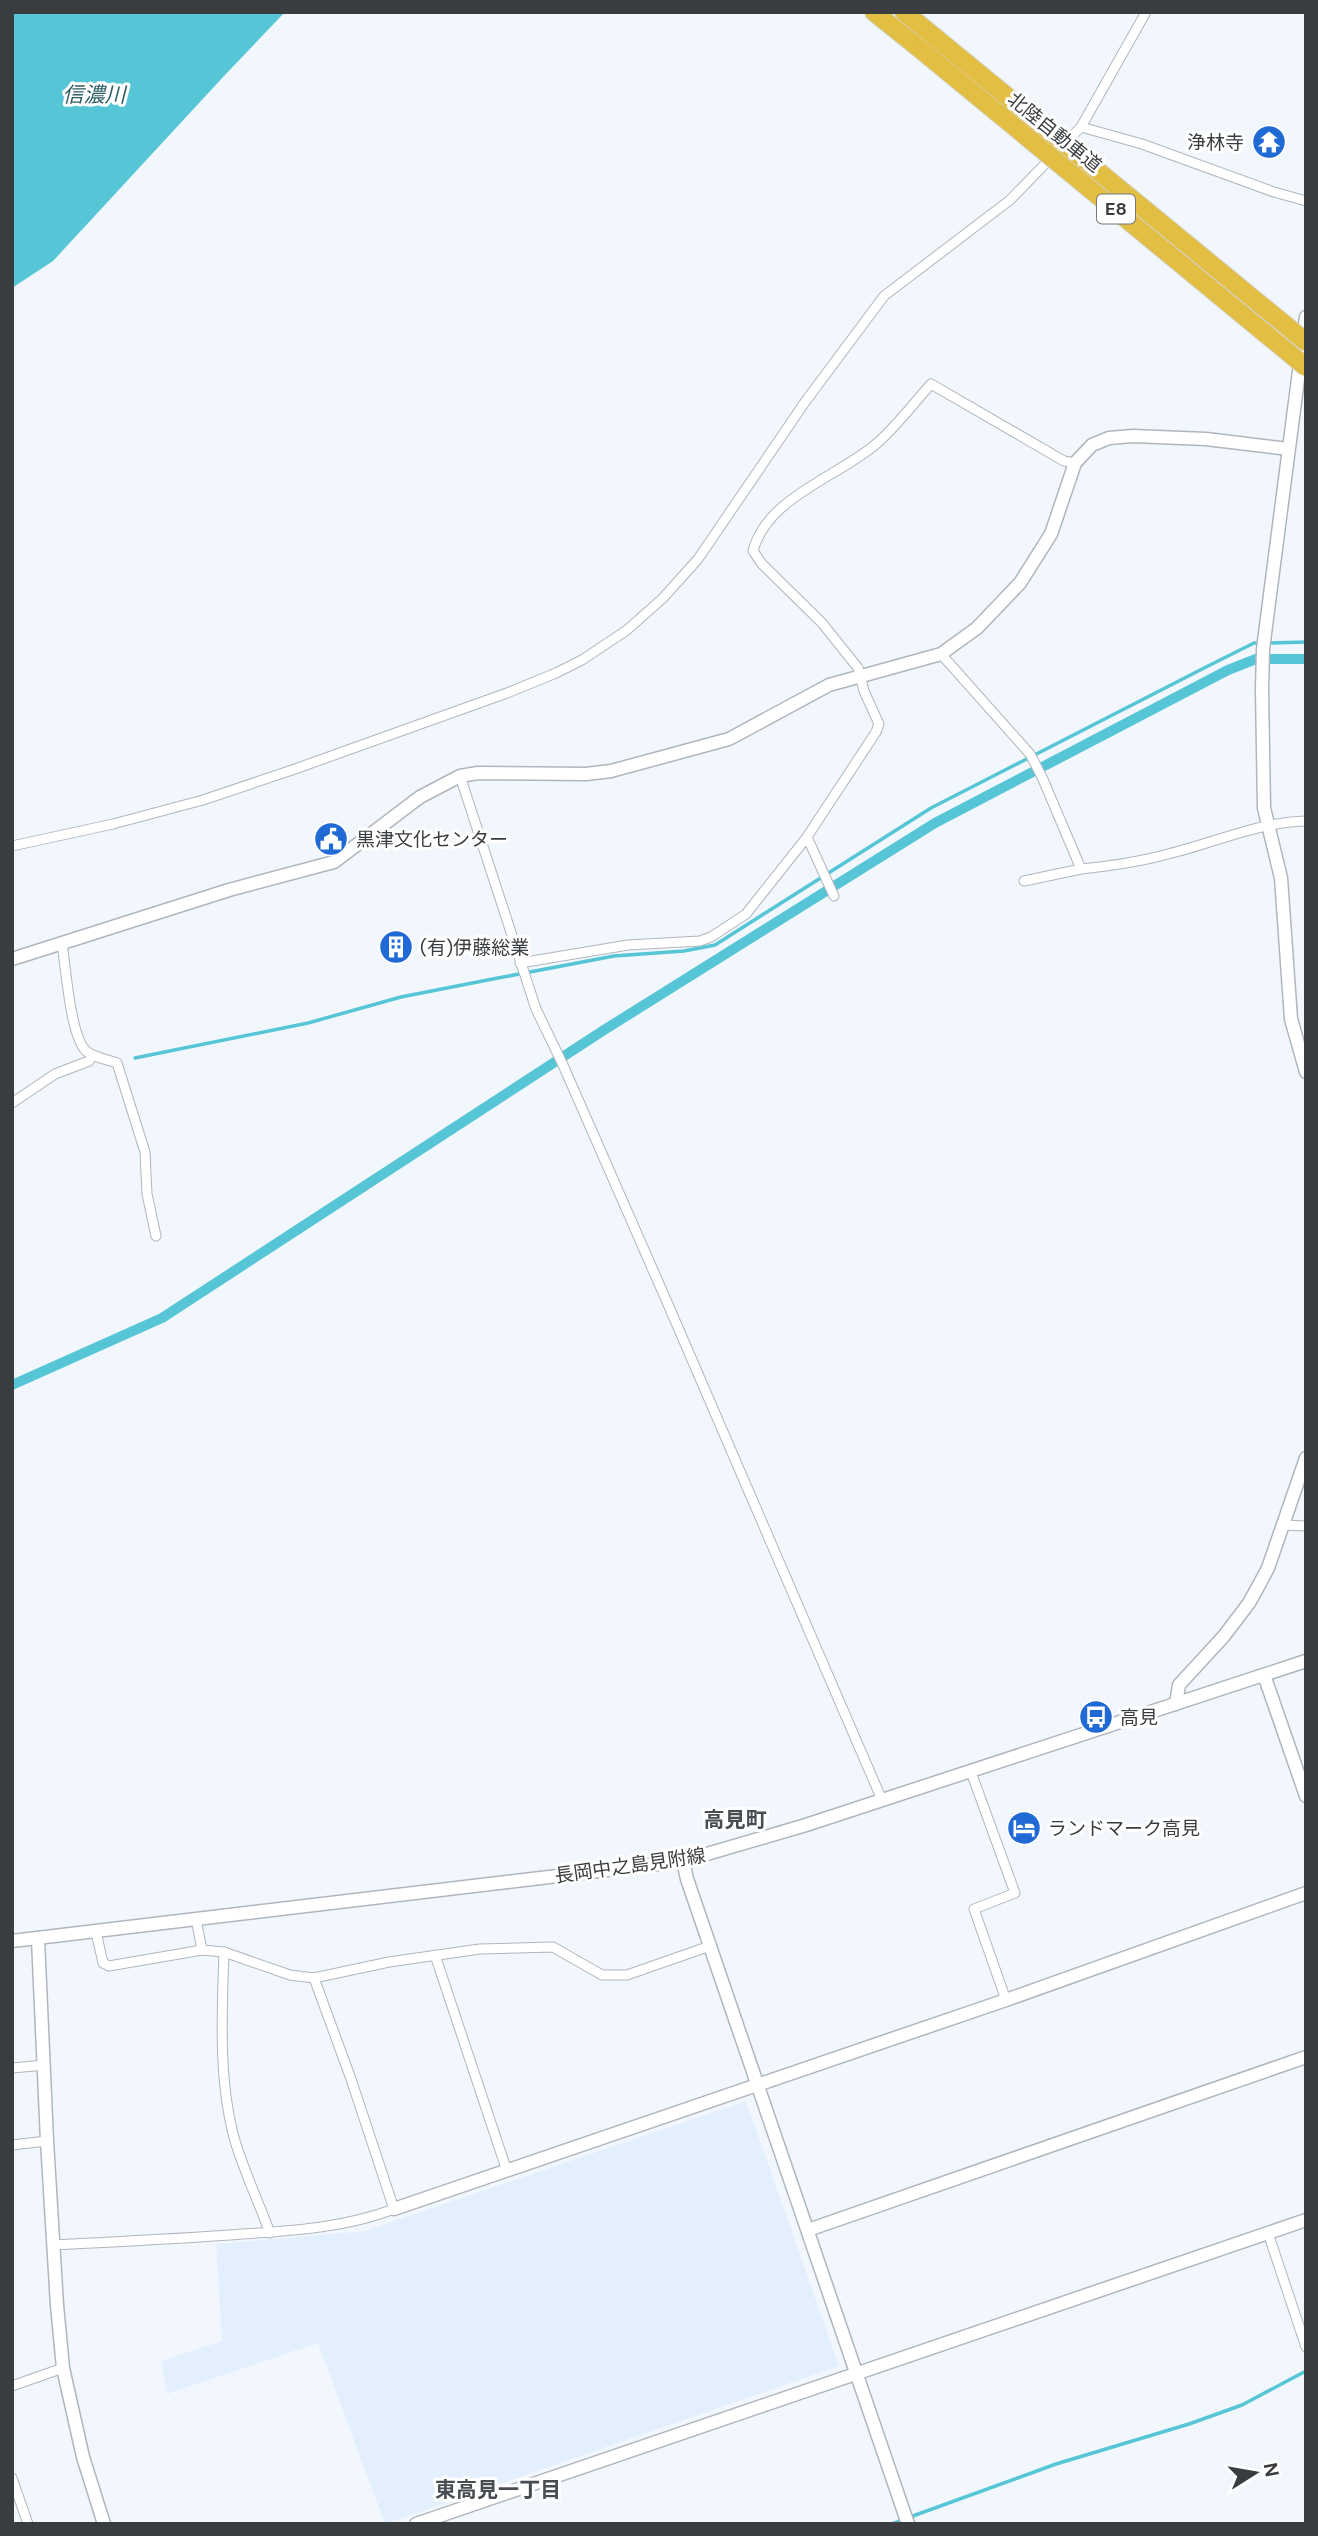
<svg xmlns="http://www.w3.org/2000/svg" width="1318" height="2536" font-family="'DM Sans','Noto Sans JP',sans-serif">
	<rect width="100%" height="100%" fill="#f2f7fe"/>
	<path fill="#e4effe" d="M746,2101L839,2366L385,2524L318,2343L167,2394L161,2361L222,2341L216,2244L365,2231Z"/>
	<path fill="#56c6d7" d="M12,12H285L224,76L53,261L12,288Z"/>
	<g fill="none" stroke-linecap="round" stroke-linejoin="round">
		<g stroke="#56c6d7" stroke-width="3.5">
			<path d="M1267,643L1306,642"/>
			<path d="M135,1058L308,1023L401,997L498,978L614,956L684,951L715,945L931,808L1208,666L1254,643H1260"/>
			<path d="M910,2517L1056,2464L1189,2424L1242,2405L1306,2371"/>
			<path d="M892,2524L903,2520"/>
		</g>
		<path stroke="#56c6d7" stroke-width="10" d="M12,1385L162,1318L604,1030L935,823L1228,670L1256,659H1306"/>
		<g stroke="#b0b6be" stroke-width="11">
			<g id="minor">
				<path d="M1081,127L1142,144L1274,192L1306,201"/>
				<path d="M941,654L1030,754L1042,777L1081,869C1111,866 1139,862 1168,854C1214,843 1258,822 1306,821"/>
				<path d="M460,776L536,1009L563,1065L667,1302L882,1800"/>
				<path d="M807,837L834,896"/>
				<path d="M12,846L113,824L203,800L295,769L507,693L556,673L582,660L627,630L663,598L698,559L805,402L884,296L1010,200L1081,127L1146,12"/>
				<path d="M1024,881L1081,869"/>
				<path d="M62,944C66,967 70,1035 86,1051C94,1058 107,1059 117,1063L145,1152L147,1194L156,1236"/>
				<path d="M520,963L628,945L700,941L711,937L746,914L807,837L876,732L879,724L864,691L858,668L822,623L762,564L753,551C767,497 838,477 876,444C896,427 913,404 931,384L1064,461L1075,463"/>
				<path d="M12,1103L55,1074L89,1061L93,1055"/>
				<path d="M1283,1525L1306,1526"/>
				<path d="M971,1772L1015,1893L974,1909L1006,2000"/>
				<path d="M196,1919L202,1950"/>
				<path d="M96,1932L103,1963L109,1966L202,1950L224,1952L290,1975L314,1978L389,1962L480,1949L553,1947L602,1975H627L710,1946"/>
				<path d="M224,1952C222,2013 218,2081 235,2141C244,2171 259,2203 270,2233"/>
				<path d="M435,1955L507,2171"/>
				<path d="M12,2068L45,2065"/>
				<path d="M12,2145L47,2141"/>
				<path d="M1268,2233L1306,2347"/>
				<path d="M54,2245C113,2242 171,2239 230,2235C285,2231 342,2229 394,2209L351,2079L314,1978"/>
				<path d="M12,2386L63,2368"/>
				<path d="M12,2478L28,2524"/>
			</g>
		</g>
		<g stroke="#b0b6be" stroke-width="15">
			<g id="tertiary">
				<path d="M1306,317L1263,649L1262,690L1264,808L1281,878L1291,1019L1306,1072"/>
				<path d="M12,959L229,890L334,862L420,797L460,776L478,773L586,774L611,771L729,739L829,685L941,654L977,628L1020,583L1051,534L1075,463L1092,445L1109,438L1133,436L1206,439L1288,449"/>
				<path d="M1264,1675L1306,1796"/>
				<path d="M1176,1704L1179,1685L1224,1636L1249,1603L1259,1585L1268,1568L1306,1458"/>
				<path d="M683,1861L687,1879L908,2524"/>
				<path d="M38,1939L47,2141L57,2305L63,2368L83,2457L104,2524"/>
				<path d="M394,2209L1006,2000L1306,1893"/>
				<path d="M808,2230L1306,2057"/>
				<path d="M416,2524L1306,2220"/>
			</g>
		</g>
		<g stroke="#b0b6be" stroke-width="15">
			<path id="secondary" d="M12,1941L683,1861L806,1825L1306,1661"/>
		</g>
		<g stroke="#d4d4d5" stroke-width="20">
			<g id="motorway">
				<path d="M874,12L925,53"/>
				<path d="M904,12L937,39"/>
			</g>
		</g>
		<use href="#minor" stroke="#fff" stroke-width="9"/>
		<use href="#tertiary" stroke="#fff" stroke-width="12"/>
		<use href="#secondary" stroke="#fff" stroke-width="12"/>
		<use href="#motorway" stroke="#e2be43" stroke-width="18"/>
		<g stroke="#d4d4d5" stroke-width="20" stroke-linecap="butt">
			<g id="motorway-bridge">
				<path d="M937,39L1306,342"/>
				<path d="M925,53L1306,367"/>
			</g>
		</g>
		<use href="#motorway-bridge" stroke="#e2be43" stroke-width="18"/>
	</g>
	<defs>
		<g id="temple-disc" transform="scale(1.75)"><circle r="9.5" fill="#206ad5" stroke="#fff"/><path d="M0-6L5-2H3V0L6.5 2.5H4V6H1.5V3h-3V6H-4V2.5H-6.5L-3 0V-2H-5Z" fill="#fff"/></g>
		<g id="civic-disc" transform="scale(1.75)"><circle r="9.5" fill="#206ad5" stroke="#fff"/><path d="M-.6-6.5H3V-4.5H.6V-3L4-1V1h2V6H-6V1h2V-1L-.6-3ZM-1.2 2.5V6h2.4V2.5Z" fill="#fff"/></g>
		<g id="building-disc" transform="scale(1.75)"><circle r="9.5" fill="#206ad5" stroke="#fff"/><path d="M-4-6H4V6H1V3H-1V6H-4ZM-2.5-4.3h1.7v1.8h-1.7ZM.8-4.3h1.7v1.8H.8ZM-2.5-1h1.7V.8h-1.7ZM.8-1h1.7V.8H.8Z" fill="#fff"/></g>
		<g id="bus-disc" transform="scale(1.75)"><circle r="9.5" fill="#206ad5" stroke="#fff"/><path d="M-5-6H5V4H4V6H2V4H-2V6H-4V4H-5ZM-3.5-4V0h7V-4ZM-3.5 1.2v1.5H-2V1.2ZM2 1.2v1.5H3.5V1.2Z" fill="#fff"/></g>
		<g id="hotel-disc" transform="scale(1.75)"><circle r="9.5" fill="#206ad5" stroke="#fff"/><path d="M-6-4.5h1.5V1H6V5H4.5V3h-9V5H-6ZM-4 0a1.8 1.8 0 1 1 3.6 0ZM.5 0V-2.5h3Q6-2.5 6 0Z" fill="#fff"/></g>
	</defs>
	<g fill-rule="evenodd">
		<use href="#temple-disc" x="1269" y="142"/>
		<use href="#civic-disc" x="331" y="839"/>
		<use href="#building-disc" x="396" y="947"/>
		<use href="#bus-disc" x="1096" y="1717"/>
		<use href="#hotel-disc" x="1024" y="1828"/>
	</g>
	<g text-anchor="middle" stroke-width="6" stroke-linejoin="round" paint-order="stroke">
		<rect fill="#fff" stroke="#757779" stroke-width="2" x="1097" y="194.5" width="38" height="29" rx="5"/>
		<g font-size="18" font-weight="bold" fill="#3a3d40">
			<text x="1116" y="215">E8</text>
		</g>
		<g font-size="19" fill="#3a3d40" stroke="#fff">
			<text transform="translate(1055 132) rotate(39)" y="7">北陸自動車道</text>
			<text transform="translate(630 1865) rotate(-8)" y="7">長岡中之島見附線</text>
		</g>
		<g font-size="19" fill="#3a3d40" stroke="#fff" text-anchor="start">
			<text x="1244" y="149" text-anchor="end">浄林寺</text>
			<text x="356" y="846">黒津文化センター</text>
			<text x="420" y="954">(有)伊藤総業</text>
			<text x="1120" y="1724">高見</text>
			<text x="1048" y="1835">ランドマーク高見</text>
		</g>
		<g font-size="21" font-style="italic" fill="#2e5e65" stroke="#fff">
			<text x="94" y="102">信濃川</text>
		</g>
		<g font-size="21" font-weight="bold" fill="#474d53" stroke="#fff">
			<text x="735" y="1827">高見町</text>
			<text x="498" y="2497">東高見一丁目</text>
		</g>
	</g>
	<rect width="1318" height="2536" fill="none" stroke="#3a3d40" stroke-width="28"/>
	<g transform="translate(1255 2473) rotate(79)" stroke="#ffffff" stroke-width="5" paint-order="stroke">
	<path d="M0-5L12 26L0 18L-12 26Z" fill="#3a3d40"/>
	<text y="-10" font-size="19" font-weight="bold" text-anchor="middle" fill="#3a3d40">N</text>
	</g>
</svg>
